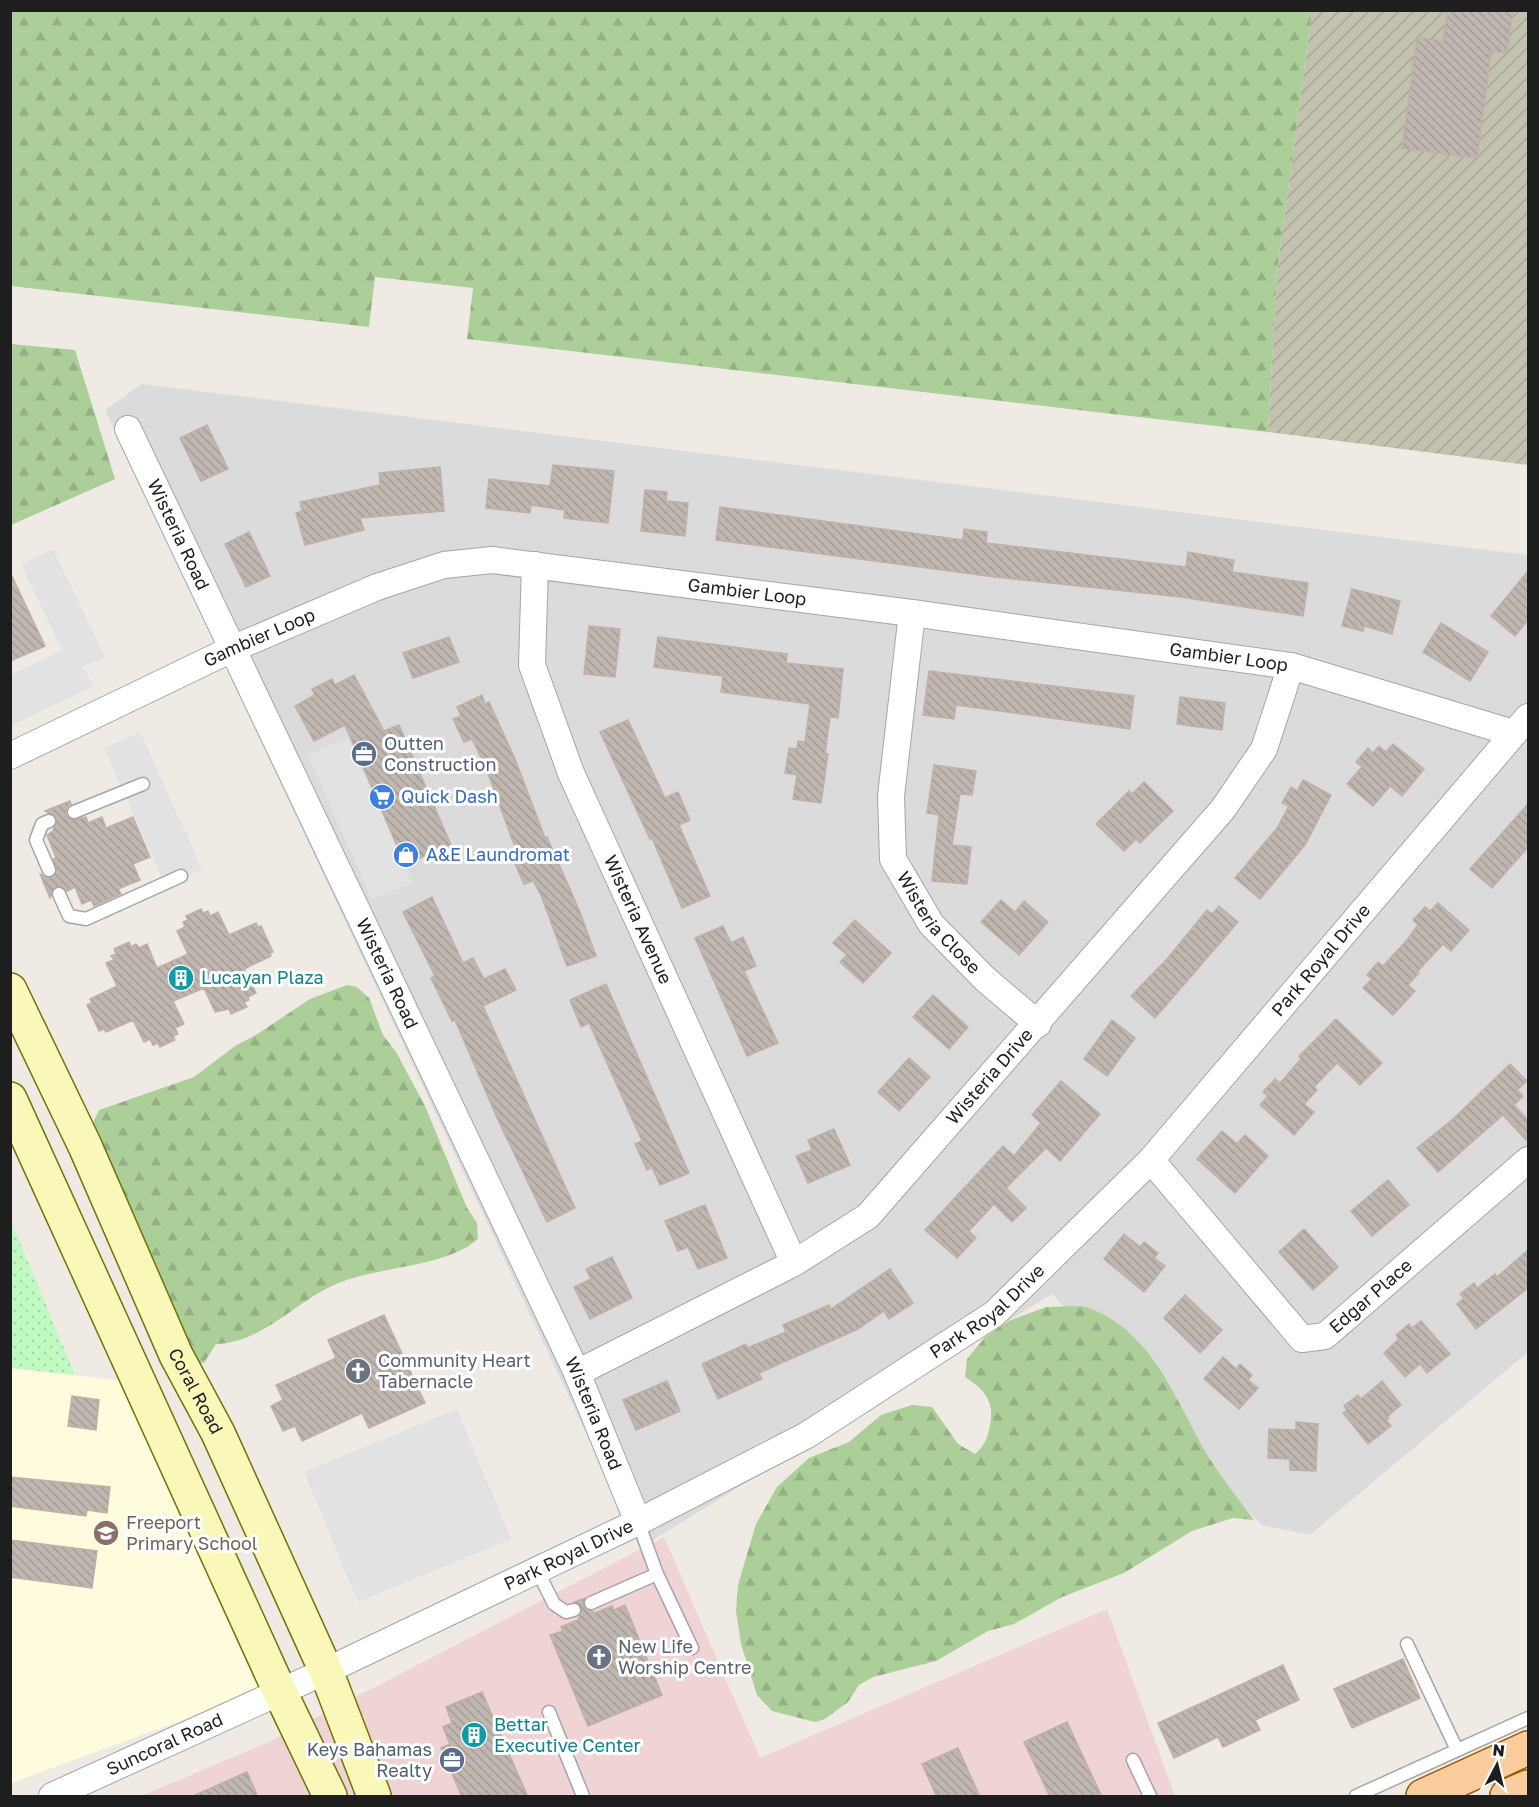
<svg xmlns="http://www.w3.org/2000/svg" width="1539" height="1807" font-family="'Golos Text',sans-serif">
	<defs>
		<pattern id="construction-furrows" width="10" height="10" patternUnits="userSpaceOnUse" patternTransform="scale(1.5)"><rect width="10" height="10" fill="#c3c2b0"/><path d="M-1 1l2-2M0 10L10 0M9 11l2-2" fill="none" stroke="#a7a697"/></pattern>
		<pattern id="forest-firs" width="22" height="20" patternUnits="userSpaceOnUse" patternTransform="scale(1.5)"><rect width="22" height="20" fill="#acce99"/><path d="M5 1l3.5 6h-7zM16 11l3.5 6h-7z" fill="#94b083"/></pattern>
		<pattern id="park-dots" width="8" height="8" patternUnits="userSpaceOnUse" patternTransform="scale(1.5)"><rect width="8" height="8" fill="#c1f9c2"/><path d="M2 2h.1M6 6h.1" fill="none" stroke="#a5d5a6" stroke-width="1.8" stroke-linecap="round"/></pattern>
		<pattern id="building-back-hatch" width="6" height="6" patternUnits="userSpaceOnUse" patternTransform="scale(1.5)"><rect width="6" height="6" fill="#bfb6b0"/><path d="M-1 5l2 2M0 0l6 6M5-1l2 2" fill="none" stroke="#a49c97"/></pattern>
	</defs>
	<rect width="100%" height="100%" fill="#efebe4"/>
	<path fill="#dcdbdb" d="M142,384L1528,555V1352L1310,1535L1261,1525L1052,1294L640,1548L105,410Z"/>
	<path fill="#f0d3d4" d="M664,1537L760,1758L1107,1609L1175,1796H141L269,1742Z"/>
	<path fill="#fffcdd" d="M11,1368L124,1381L278,1685L11,1783Z"/>
	<path fill="url(#construction-furrows)" d="M1312,11H1528V465L1268,432L1277,271Z"/>
	<g fill="url(#forest-firs)">
		<path d="M11,10L1312,11L1277,271L1268,432L467,339L473,288L375,277L369,327L11,286Z"/>
		<path d="M11,344L75,350L115,479L11,525Z"/>
		<path d="M347,985L357,987L369,998L383,1035L396,1052L425,1106L467,1208L477,1223L478,1239C446,1268 375,1266 334,1285C295,1302 262,1343 216,1344L204,1363H199L167,1292L151,1264L92,1142L94,1121L99,1110L194,1077L235,1046L259,1033L310,999Z"/>
		<path d="M1083,1306C1150,1327 1174,1396 1206,1453C1220,1476 1238,1498 1254,1520L1233,1518L1192,1531L1124,1573L1062,1597L1014,1624L988,1631L936,1661L873,1677L859,1685L848,1702L825,1719L815,1722L772,1711L757,1695L741,1644L736,1611L738,1585L756,1524L777,1487L809,1458L849,1442L881,1415L912,1405L932,1407L958,1444L975,1454C983,1447 985,1443 988,1434C996,1406 989,1392 965,1377L967,1359L985,1337L1009,1321L1046,1307Z"/>
	</g>
	<path fill="url(#park-dots)" d="M10,1221H11L75,1375L11,1368Z"/>
	<g fill="#e2e2e2">
		<path d="M53,549L105,657L83,667L93,686L11,726V675L62,650L21,564Z"/>
		<path d="M140,732L202,869L165,885L104,748Z"/>
		<path d="M348,738L412,883L372,900L308,755Z"/>
		<path d="M457,1409L511,1539L358,1602L304,1472Z"/>
	</g>
	<g fill="url(#building-back-hatch)" stroke="#c0b0a6" stroke-width="1.5">
		<path d="M1448,10H1513L1507,53L1491,51L1477,158L1402,148L1417,37L1443,41Z"/>
		<path d="M207,425L228,469L201,481L180,438Z"/>
		<path d="M553,465L614,471L608,523L564,518L565,510L531,505L530,513L486,508L489,479L550,486Z"/>
		<path d="M440,467L444,511L360,518L364,530L305,545L296,513L302,511L300,502L380,485L379,473Z"/>
		<path d="M645,490L667,492L666,501L688,503L685,536L641,531Z"/>
		<path d="M720,507L963,540L964,529L987,532L986,543L1186,567L1188,552L1234,560L1232,572L1308,583L1303,616L1181,597L995,577L716,540Z"/>
		<path d="M249,532L270,576L246,587L225,544Z"/>
		<path d="M1528,571V620L1515,636L1491,616Z"/>
		<path d="M10,572L45,646L10,661Z"/>
		<path d="M1352,589L1400,601L1392,634L1364,626L1363,631L1342,626Z"/>
		<path d="M1441,623L1488,652L1470,681L1423,652Z"/>
		<path d="M589,626L620,629L615,677L584,674Z"/>
		<path d="M449,637L459,662L413,678L403,653Z"/>
		<path d="M658,637L787,654L786,663L843,669L838,718L830,717L825,754H828L821,803L793,799L797,775L785,773L789,748L797,749L798,741L805,742L810,704L721,692L723,676L654,667Z"/>
		<path d="M929,671L1134,696L1130,729L956,705L954,719L923,715Z"/>
		<path d="M354,675L384,731L399,725L451,845L405,864L345,725L314,741L295,706L315,695L312,689L332,679L335,685Z"/>
		<path d="M482,695L485,704L489,702L515,759L545,838L547,837L580,912L596,956L567,966L541,895L533,881L524,884L510,852L516,850L486,768L472,739L464,742L453,719L461,716L457,707Z"/>
		<path d="M1180,697L1225,703L1222,730L1177,724Z"/>
		<path d="M628,720L665,798L678,792L690,820L679,825L710,896L682,908L652,838L650,839L600,732Z"/>
		<path d="M1393,744L1424,769L1402,796L1390,786L1373,806L1347,784L1362,767L1356,762L1368,748L1373,753L1379,746L1386,752Z"/>
		<path d="M934,765L976,771L972,795L960,794L952,845L971,847L967,884L932,881L939,815L927,813Z"/>
		<path d="M1303,780L1331,795L1305,845L1260,899L1235,878L1277,828L1289,806L1282,803L1291,787L1297,791Z"/>
		<path d="M1144,782L1173,811L1140,843L1136,839L1124,851L1096,824L1129,791L1132,794Z"/>
		<path d="M70,801L71,804L67,807L66,815L72,820L86,817L88,823L102,817L106,828L133,817L150,857L133,864L140,880L118,889L121,894L94,906L91,900L82,904L75,887L67,891L63,887L56,886L50,898L40,874L52,878L57,870L53,859L56,858L47,835L53,831L57,818L45,811Z"/>
		<path d="M1528,804V847L1492,888L1470,869Z"/>
		<path d="M432,897L463,963L473,958L484,979L505,969L516,990L483,1006L575,1208L547,1222L498,1120L455,1020L452,1021L431,978L435,976L403,912Z"/>
		<path d="M1001,900L1015,912L1024,901L1048,922L1019,955L981,922Z"/>
		<path d="M1438,903L1469,930L1451,951L1443,944L1418,971L1419,973L1408,985L1415,991L1393,1015L1363,988L1372,979L1367,975L1378,962L1383,966L1407,940L1418,925L1413,920L1425,907L1430,911Z"/>
		<path d="M1219,906L1238,922L1155,1018L1131,996L1167,959L1207,910L1212,914Z"/>
		<path d="M201,909L203,913L208,911L210,916L218,912L229,935L256,923L258,927L261,926L273,952L270,953L271,956L244,969L256,993L248,997L249,1000L244,1002L247,1007L231,1014L229,1009L215,1012L204,988L173,1001L184,1024L175,1028L178,1034L173,1036L175,1040L160,1047L158,1043L153,1045L150,1039L144,1042L133,1020L106,1032L104,1029L99,1031L87,1005L92,1003L90,999L117,986L106,963L114,960L111,956L116,954L114,949L129,942L131,947L136,944L139,948L147,944L157,968L188,954L177,931L185,927L183,922L188,920L186,916Z"/>
		<path d="M855,920L891,953L863,983L840,962L847,955L833,943Z"/>
		<path d="M723,926L731,943L743,937L756,966L744,971L778,1043L747,1056L695,938Z"/>
		<path d="M606,984L689,1173L660,1185L652,1167L647,1170L635,1144L642,1141L589,1023L581,1027L570,1000Z"/>
		<path d="M933,995L968,1027L949,1049L913,1017Z"/>
		<path d="M1336,1019L1382,1063L1360,1085L1337,1063L1314,1087L1317,1090L1304,1104L1314,1112L1294,1135L1260,1105L1268,1096L1263,1092L1275,1079L1280,1083L1301,1059L1299,1056Z"/>
		<path d="M1112,1020L1135,1038L1107,1076L1084,1059Z"/>
		<path d="M909,1058L930,1077L899,1111L878,1092Z"/>
		<path d="M1510,1064L1527,1081L1517,1090L1523,1096L1514,1105L1528,1120V1138L1526,1140L1503,1115L1438,1172L1417,1148L1453,1119Z"/>
		<path d="M1061,1081L1100,1114L1060,1161L1046,1148L1006,1188L1026,1208L1012,1222L994,1204L969,1231L976,1238L957,1258L925,1230L1003,1146L1014,1156L1041,1123L1032,1115Z"/>
		<path d="M834,1129L850,1165L808,1183L796,1156L812,1150L808,1140Z"/>
		<path d="M1222,1131L1237,1144L1245,1135L1268,1156L1235,1193L1197,1159Z"/>
		<path d="M1388,1180L1409,1205L1372,1236L1351,1211Z"/>
		<path d="M705,1205L727,1258L698,1269L688,1247L678,1251L665,1221Z"/>
		<path d="M1304,1229L1338,1267L1313,1290L1279,1252Z"/>
		<path d="M1124,1234L1140,1247L1144,1242L1158,1253L1154,1258L1165,1266L1144,1292L1104,1259Z"/>
		<path d="M1528,1250V1288L1476,1329L1457,1304L1464,1298L1460,1294L1474,1283L1477,1288L1495,1274L1497,1277Z"/>
		<path d="M612,1257L632,1298L590,1319L574,1287L591,1279L586,1269Z"/>
		<path d="M890,1269L913,1303L889,1319L884,1311L858,1329L759,1373L762,1379L718,1399L702,1364L746,1344L747,1348L786,1332L783,1325L829,1305L831,1309Z"/>
		<path d="M1185,1295L1222,1330L1200,1353L1164,1318Z"/>
		<path d="M384,1315L425,1403L369,1428L362,1413L302,1441L295,1426L283,1431L271,1406L283,1400L276,1385L336,1358L328,1340Z"/>
		<path d="M1421,1321L1450,1354L1427,1373L1420,1364L1405,1377L1384,1353L1399,1339L1396,1335L1409,1324L1412,1328Z"/>
		<path d="M1223,1357L1236,1369L1240,1364L1252,1375L1248,1380L1258,1388L1239,1409L1204,1379Z"/>
		<path d="M667,1381L680,1411L636,1430L623,1400Z"/>
		<path d="M1382,1381L1401,1405L1388,1416L1389,1418L1386,1420L1391,1426L1368,1444L1343,1413L1347,1410L1344,1406L1358,1395L1361,1399Z"/>
		<path d="M72,1396L99,1400L96,1430L68,1426Z"/>
		<path d="M1296,1422L1318,1424L1316,1471L1290,1470V1459L1268,1458L1269,1429L1296,1430Z"/>
		<path d="M10,1477L110,1487L107,1513L87,1510L86,1516L10,1506Z"/>
		<path d="M10,1540L97,1551L92,1588L10,1577Z"/>
		<path d="M585,1598L584,1607L595,1613L612,1606L614,1610L625,1605L662,1695L588,1726L550,1635L563,1631L561,1627L578,1620L582,1609L574,1602Z"/>
		<path d="M1403,1659L1420,1698L1352,1728L1334,1689Z"/>
		<path d="M1283,1665L1299,1700L1255,1720L1260,1730L1223,1747L1218,1737L1174,1758L1158,1723Z"/>
		<path d="M482,1692L528,1797H462L441,1748L450,1744L443,1727L452,1723L446,1707Z"/>
		<path d="M1067,1722L1102,1797H1050L1024,1742Z"/>
		<path d="M958,1748L980,1797H937L922,1764Z"/>
		<path d="M247,1772L258,1797H191Z"/>
	</g>
	<g fill="none" stroke-linecap="round" stroke-linejoin="round">
		<g stroke="#a5a5a5" stroke-width="15">
			<g id="lane">
				<path d="M74,812L143,784"/>
				<path d="M49,870L36,840L42,824L49,821"/>
				<path d="M59,894L69,916L86,919L181,876"/>
				<path d="M638,1522L657,1574L692,1648"/>
				<path d="M537,1570L554,1604L566,1612L574,1610"/>
				<path d="M591,1603L657,1574"/>
				<path d="M1407,1644L1457,1750"/>
				<path d="M549,1712L583,1796"/>
				<path d="M1133,1760L1150,1796"/>
				<path d="M1356,1796L1528,1718"/>
			</g>
		</g>
		<g stroke="#a5a5a5" stroke-width="28">
			<g id="street">
				<path id="s1" d="M128,429L577,1373L638,1522"/>
				<path id="s2" d="M535,565L532,665L571,773L794,1263"/>
				<path id="s3" d="M912,613L891,796L893,859L931,924L985,979L1038,1024"/>
				<path id="s4" d="M10,756L232,649L377,587L444,565L492,560L912,613L1291,666L1513,733"/>
				<path id="s5" d="M1151,1160L1302,1339L1325,1336L1528,1160"/>
				<path id="s6" d="M577,1373L794,1263L868,1216L1223,809L1264,749L1291,666"/>
				<path id="s7" d="M52,1796L326,1671L638,1522L807,1435L994,1314L1151,1160L1528,717"/>
			</g>
		</g>
		<g stroke="#707406" stroke-width="36">
			<g id="secondary">
				<path id="s8" d="M10,990L85,1146L176,1355L218,1433L326,1671L374,1796"/>
				<path d="M10,1099L280,1692L330,1796"/>
			</g>
		</g>
		<g stroke="#965b01" stroke-width="36">
			<g id="primary">
				<path d="M1423,1796L1528,1748"/>
				<path d="M1507,1796L1528,1787"/>
			</g>
		</g>
		<use href="#lane" stroke="#fff" stroke-width="12"/>
		<use href="#street" stroke="#fff" stroke-width="26"/>
		<use href="#secondary" stroke="#f9f8b8" stroke-width="33"/>
		<use href="#primary" stroke="#fbcc9d" stroke-width="33"/>
	</g>
	<defs>
		<g id="office-disc" transform="scale(1.35)"><circle r="9.5" fill="#5c6f8a" stroke="#fff"/><path d="M-6-3h4V-5.5h4V-3h4V5H-6ZM-1-4.5V-3h2v-1.5ZM-6 0V1H6V0Z" fill="#fff"/></g>
		<g id="supermarket-disc" transform="scale(1.35)"><circle r="9.5" fill="#3f7fe0" stroke="#fff"/><path d="M-6-5.5h2.5l.6 2H6L4.5 2H-2.5L-4.4-4H-6ZM-1.5 3.2a1.3 1.3 0 1 0 .1 0ZM3 3.2a1.3 1.3 0 1 0 .1 0Z" fill="#fff"/></g>
		<g id="shop-disc" transform="scale(1.35)"><circle r="9.5" fill="#3f7fe0" stroke="#fff"/><path d="M-5-2.5h2.3a2.7 3.5 0 0 1 5.4 0H5L5.5 6h-11ZM-1.5-2.5h3a1.5 2.3 0 0 0-3 0Z" fill="#fff"/></g>
		<g id="building-disc" transform="scale(1.35)"><circle r="9.5" fill="#0f9aa8" stroke="#fff"/><path d="M-4-6H4V6H1V3H-1V6H-4ZM-2.5-4.3h1.7v1.8h-1.7ZM.8-4.3h1.7v1.8H.8ZM-2.5-1h1.7V.8h-1.7ZM.8-1h1.7V.8H.8Z" fill="#fff"/></g>
		<g id="church-disc" transform="scale(1.35)"><circle r="9.5" fill="#6b7280" stroke="#fff"/><path d="M-1.2-6h2.4v3.5h3.3v2.4h-3.3V6h-2.4V-.1h-3.3v-2.4h3.3Z" fill="#fff"/></g>
		<g id="school-disc" transform="scale(1.35)"><circle r="9.5" fill="#8d6e63" stroke="#fff"/><path d="M0-5L7-2L0 1L-7-2ZM-4 1L0 2.5L4 1V4Q0 6-4 4Z" fill="#fff"/></g>
	</defs>
	<g fill-rule="evenodd">
		<use href="#office-disc" x="364" y="754"/>
		<use href="#supermarket-disc" x="382" y="797"/>
		<use href="#shop-disc" x="406" y="855"/>
		<use href="#building-disc" x="181" y="978"/>
		<use href="#church-disc" x="358" y="1371"/>
		<use href="#school-disc" x="106" y="1533"/>
		<use href="#church-disc" x="599" y="1657"/>
		<use href="#building-disc" x="474" y="1735"/>
		<use href="#office-disc" x="452" y="1760"/>
	</g>
	<g text-anchor="middle" stroke-width="6" stroke-linejoin="round" paint-order="stroke">
		<g font-size="18" fill="#1e1e1e" stroke="#fff">
			<text dy="6" stroke="none"><textPath href="#s1" startOffset="117">Wisteria Road</textPath></text>
			<text dy="6" stroke="none"><textPath href="#s4" startOffset="780">Gambier Loop</textPath></text>
			<text dy="6" stroke="none"><textPath href="#s4" startOffset="276">Gambier Loop</textPath></text>
			<text dy="6" stroke="none"><textPath href="#s4" startOffset="1266">Gambier Loop</textPath></text>
			<text dy="6" stroke="none"><textPath href="#s2" startOffset="376">Wisteria Avenue</textPath></text>
			<text dy="6" stroke="none"><textPath href="#s3" startOffset="326">Wisteria Close</textPath></text>
			<text dy="6" stroke="none"><textPath href="#s7" startOffset="1542">Park Royal Drive</textPath></text>
			<text dy="6" stroke="none"><textPath href="#s1" startOffset="603">Wisteria Road</textPath></text>
			<text dy="6" stroke="none"><textPath href="#s6" startOffset="516">Wisteria Drive</textPath></text>
			<text dy="6" stroke="none"><textPath href="#s5" startOffset="318">Edgar Place</textPath></text>
			<text dy="6" stroke="none"><textPath href="#s7" startOffset="1056">Park Royal Drive</textPath></text>
			<text dy="6" stroke="none"><textPath href="#s8" startOffset="442">Coral Road</textPath></text>
			<text dy="6" stroke="none"><textPath href="#s1" startOffset="1089">Wisteria Road</textPath></text>
			<text dy="6" stroke="none"><textPath href="#s7" startOffset="570">Park Royal Drive</textPath></text>
			<text dy="6" stroke="none"><textPath href="#s7" startOffset="124">Suncoral Road</textPath></text>
		</g>
		<g font-size="18" fill="#4e5e75" stroke="#fff" text-anchor="start">
			<text x="384" y="750">Outten<tspan x="384" dy="21">Construction</tspan></text>
			<text x="432" y="1756" text-anchor="end">Keys Bahamas<tspan x="432" dy="21">Realty</tspan></text>
		</g>
		<g font-size="18" fill="#366cbe" stroke="#fff" text-anchor="start">
			<text x="401" y="803">Quick Dash</text>
			<text x="426" y="861">A&amp;E Laundromat</text>
		</g>
		<g font-size="18" fill="#0d838f" stroke="#fff" text-anchor="start">
			<text x="201" y="984">Lucayan Plaza</text>
			<text x="494" y="1731">Bettar<tspan x="494" dy="21">Executive Center</tspan></text>
		</g>
		<g font-size="18" fill="#5b616d" stroke="#fff" text-anchor="start">
			<text x="378" y="1367">Community Heart<tspan x="378" dy="21">Tabernacle</tspan></text>
			<text x="618" y="1653">New Life<tspan x="618" dy="21">Worship Centre</tspan></text>
		</g>
		<g font-size="18" fill="#785e54" stroke="#fff" text-anchor="start">
			<text x="126" y="1529">Freeport<tspan x="126" dy="21">Primary School</tspan></text>
		</g>
	</g>
	<rect width="1539" height="1807" fill="none" stroke="#1e1e1e" stroke-width="24"/>
	<g transform="translate(1497 1765) rotate(7)" stroke="#ffffff" stroke-width="4.5" paint-order="stroke">
	<path d="M0-4.5L10 22L0 15L-10 22Z" fill="#1e1e1e"/>
	<text y="-9" font-size="16" font-weight="bold" text-anchor="middle" fill="#1e1e1e">N</text>
	</g>
</svg>
